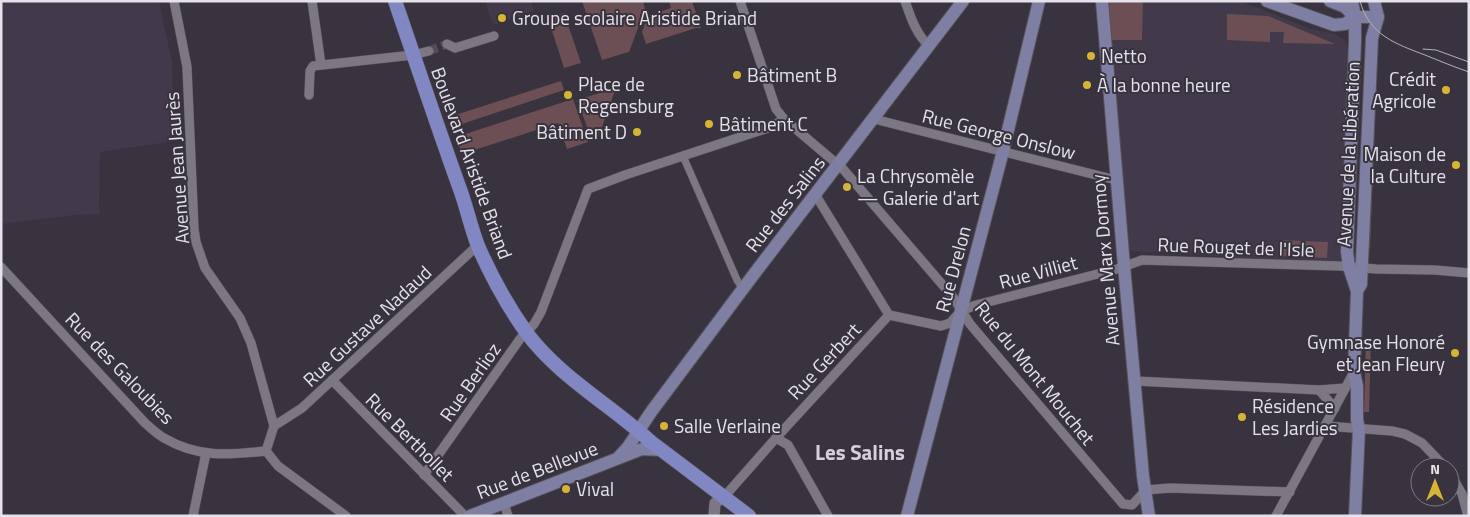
<svg xmlns="http://www.w3.org/2000/svg" width="1470" height="517" font-family="'Titillium Web',sans-serif">
	<rect width="100%" height="100%" fill="#38333e"/>
	<g fill="#423a4b">
		<path d="M1,1H159L172,63L175,141L100,152L99,207L100,214L74,215L1,224Z"/>
		<path d="M485,1H531L534,11L493,25Z"/>
		<path d="M1105,1H1240L1311,29L1335,34L1344,40L1347,44L1348,52L1342,255L1340,260L1331,263L1131,251L1129,247L1122,169Z"/>
	</g>
	<g fill="#6b4f55">
		<path d="M582,1H643L645,9L629,52L602,60Z"/>
		<path d="M669,1H692L701,28H696L646,44L642,32L648,16L671,8Z"/>
		<path d="M1108,1H1143L1142,40H1111Z"/>
		<path d="M564,13L581,63L564,68L548,18Z"/>
		<path d="M1227,14L1268,16L1335,44L1283,43L1284,32H1270V42L1227,40Z"/>
		<path d="M1374,67H1377L1370,249H1366Z"/>
		<path d="M561,81L564,90L453,127L449,117Z"/>
		<path d="M616,88L598,138L592,140L577,100Z"/>
		<path d="M573,99L588,142L567,149L558,123L462,154L456,137Z"/>
		<path d="M1280,240L1328,242L1327,258L1280,256Z"/>
		<path d="M1366,341H1371L1369,412H1364Z"/>
	</g>
	<g fill="none" stroke-linecap="round" stroke-linejoin="round">
		<path stroke="#524d58" stroke-width="9" stroke-dasharray="9 4.5" stroke-linecap="butt" d="M429,51L447,44"/>
		<g stroke="#56525c" stroke-width="8">
			<path id="pedestrian" d="M683,156L737,280L743,289"/>
		</g>
		<g stroke="#56525c" stroke-width="10">
			<g id="minor">
				<path d="M174,1L187,67L194,229L196,242L205,268L240,318L251,343L274,426L266,451L278,466L346,516"/>
				<path d="M312,1L321,65"/>
				<path d="M740,1L776,109L784,119L843,169L953,297L970,324L1123,504L1132,505L1146,490L1170,488L1290,492"/>
				<path d="M905,1C911,18 916,34 929,46"/>
				<path d="M447,44L455,48L494,36"/>
				<path d="M309,95L310,71L313,66L413,55L429,51"/>
				<path d="M874,119L1116,180"/>
				<path d="M815,194L889,315L941,326L950,323L961,311L976,305L1117,269L1142,260L1340,266L1376,269L1435,270L1469,273"/>
				<path d="M1,267L145,423C151,428 157,434 164,438C198,458 228,455 266,451"/>
				<path d="M332,380L465,516"/>
				<path d="M1135,381L1319,390L1345,388"/>
				<path d="M1319,390L1335,408"/>
				<path d="M274,426L302,408L478,245"/>
				<path d="M1326,426L1392,431L1405,434L1422,443L1445,467"/>
				<path d="M776,438L788,445L828,516"/>
				<path d="M1450,473L1462,494L1468,516"/>
				<path d="M424,475L520,339L534,324L541,312L588,189L625,175L771,127L784,119"/>
				<path d="M724,497L776,438L889,315"/>
				<path d="M504,503L508,516"/>
				<path d="M193,516L206,453"/>
				<path d="M1276,516L1354,372"/>
			</g>
		</g>
		<g stroke="#56525c" stroke-width="12">
			<path id="tertiary" d="M714,516L715,503L724,497"/>
		</g>
		<g stroke="#56525c" stroke-width="14">
			<g id="secondary">
				<path d="M1102,1L1124,266L1143,476L1149,516"/>
				<path d="M1267,1L1334,25L1345,24L1355,17H1378"/>
				<path d="M1330,1L1345,7L1355,17"/>
				<path d="M1352,1L1355,17V41L1347,252L1349,267L1357,291"/>
				<path d="M618,458L628,447L651,412L754,274L963,1"/>
				<path d="M470,516L642,449L662,450"/>
				<path d="M907,516L1003,151L1039,1"/>
				<path d="M1355,516L1359,429L1357,420V386L1354,372L1357,291L1361,284L1372,38L1378,17L1374,1"/>
			</g>
		</g>
		<g stroke="#56525c" stroke-width="15">
			<path id="primary" d="M395,1C417,65 438,128 461,192C467,209 471,228 478,246C491,276 507,305 526,332C559,377 611,405 651,442L749,516"/>
		</g>
		<use href="#pedestrian" stroke="#7d7784" stroke-width="7"/>
		<use href="#minor" stroke="#7d7784" stroke-width="9"/>
		<use href="#tertiary" stroke="#7d7784" stroke-width="11"/>
		<use href="#secondary" stroke="#7f7fa4" stroke-width="12"/>
		<use href="#primary" stroke="#8187c3" stroke-width="14"/>
		<g stroke="#b3b0b8" stroke-width="1">
			<path d="M1360,1C1369,35 1396,44 1425,55C1440,61 1454,67 1469,72"/>
			<path d="M1423,49L1436,50L1469,62"/>
		</g>
	</g>
	<g fill="#d6b534" stroke="#38333e" stroke-width="2">
		<circle cx="502" cy="18" r="5"/>
		<circle cx="1091" cy="56" r="5"/>
		<circle cx="737" cy="75" r="5"/>
		<circle cx="1087" cy="85" r="5"/>
		<circle cx="1446" cy="90" r="5"/>
		<circle cx="568" cy="95" r="5"/>
		<circle cx="709" cy="124" r="5"/>
		<circle cx="637" cy="132" r="5"/>
		<circle cx="1456" cy="165" r="5"/>
		<circle cx="847" cy="187" r="5"/>
		<circle cx="1455" cy="353" r="5"/>
		<circle cx="1242" cy="417" r="5"/>
		<circle cx="664" cy="426" r="5"/>
		<circle cx="566" cy="489" r="5"/>
	</g>
	<g text-anchor="middle" stroke-width="4" stroke-linejoin="round" paint-order="stroke">
		<g font-size="19" fill="#e5e2e9" stroke="#38333e" text-anchor="start">
			<text x="512" y="25">Groupe scolaire Aristide Briand</text>
			<text x="1101" y="63">Netto</text>
			<text x="747" y="82">Bâtiment B</text>
			<text x="1436" y="86" text-anchor="end">Crédit<tspan x="1436" dy="22">Agricole</tspan></text>
			<text x="578" y="91">Place de<tspan x="578" dy="22">Regensburg</tspan></text>
			<text x="1097" y="92">À la bonne heure</text>
			<text x="719" y="131">Bâtiment C</text>
			<text x="627" y="139" text-anchor="end">Bâtiment D</text>
			<text x="1446" y="161" text-anchor="end">Maison de<tspan x="1446" dy="22">la Culture</tspan></text>
			<text x="857" y="183">La Chrysomèle<tspan x="857" dy="22">— Galerie d'art</tspan></text>
			<text x="1445" y="349" text-anchor="end">Gymnase Honoré<tspan x="1445" dy="22">et Jean Fleury</tspan></text>
			<text x="1252" y="413">Résidence<tspan x="1252" dy="22">Les Jardies</tspan></text>
			<text x="674" y="433">Salle Verlaine</text>
			<text x="576" y="496">Vival</text>
		</g>
		<g font-size="19" fill="#e5e2e9" stroke="#38333e">
			<text transform="translate(999 134) rotate(14)" y="7">Rue George Onslow</text>
			<text transform="translate(1348 154) rotate(-87)" y="7">Avenue de la Libération</text>
			<text transform="translate(472 163) rotate(70)" y="7">Boulevard Aristide Briand</text>
			<text transform="translate(177 168) rotate(-94)" y="7">Avenue Jean Jaurès</text>
			<text transform="translate(785 204) rotate(-52)" y="7">Rue des Salins</text>
			<text transform="translate(1236 247) rotate(2)" y="7">Rue Rouget de l'Isle</text>
			<text transform="translate(1105 260) rotate(-95)" y="7">Avenue Marx Dormoy</text>
			<text transform="translate(953 269) rotate(-75)" y="7">Rue Drelon</text>
			<text transform="translate(1038 272) rotate(-15)" y="7">Rue Villiet</text>
			<text transform="translate(367 326) rotate(-43)" y="7">Rue Gustave Nadaud</text>
			<text transform="translate(824 361) rotate(-47)" y="7">Rue Gerbert</text>
			<text transform="translate(120 368) rotate(46)" y="7">Rue des Galoubies</text>
			<text transform="translate(1035 373) rotate(51)" y="7">Rue du Mont Mouchet</text>
			<text transform="translate(470 382) rotate(-55)" y="7">Rue Berlioz</text>
			<text transform="translate(410 437) rotate(45)" y="7">Rue Berthollet</text>
			<text transform="translate(537 470) rotate(-21)" y="7">Rue de Bellevue</text>
		</g>
		<g font-size="21" font-weight="bold" fill="#d6d0de" stroke="#38333e">
			<text x="860" y="460">Les Salins</text>
		</g>
	</g>
	<rect width="1470" height="517" fill="none" stroke="#e5e2e9" stroke-width="5"/>
	<g transform="translate(1435 482)"><circle r="24" fill="#38333e" stroke="#7d7982"/>
	<path d="M0-4L9 19L0 12L-9 19Z" fill="#d6b534"/>
	<text y="-8" font-size="14" font-weight="bold" text-anchor="middle" fill="#e5e2e9">N</text>
	</g>
</svg>
